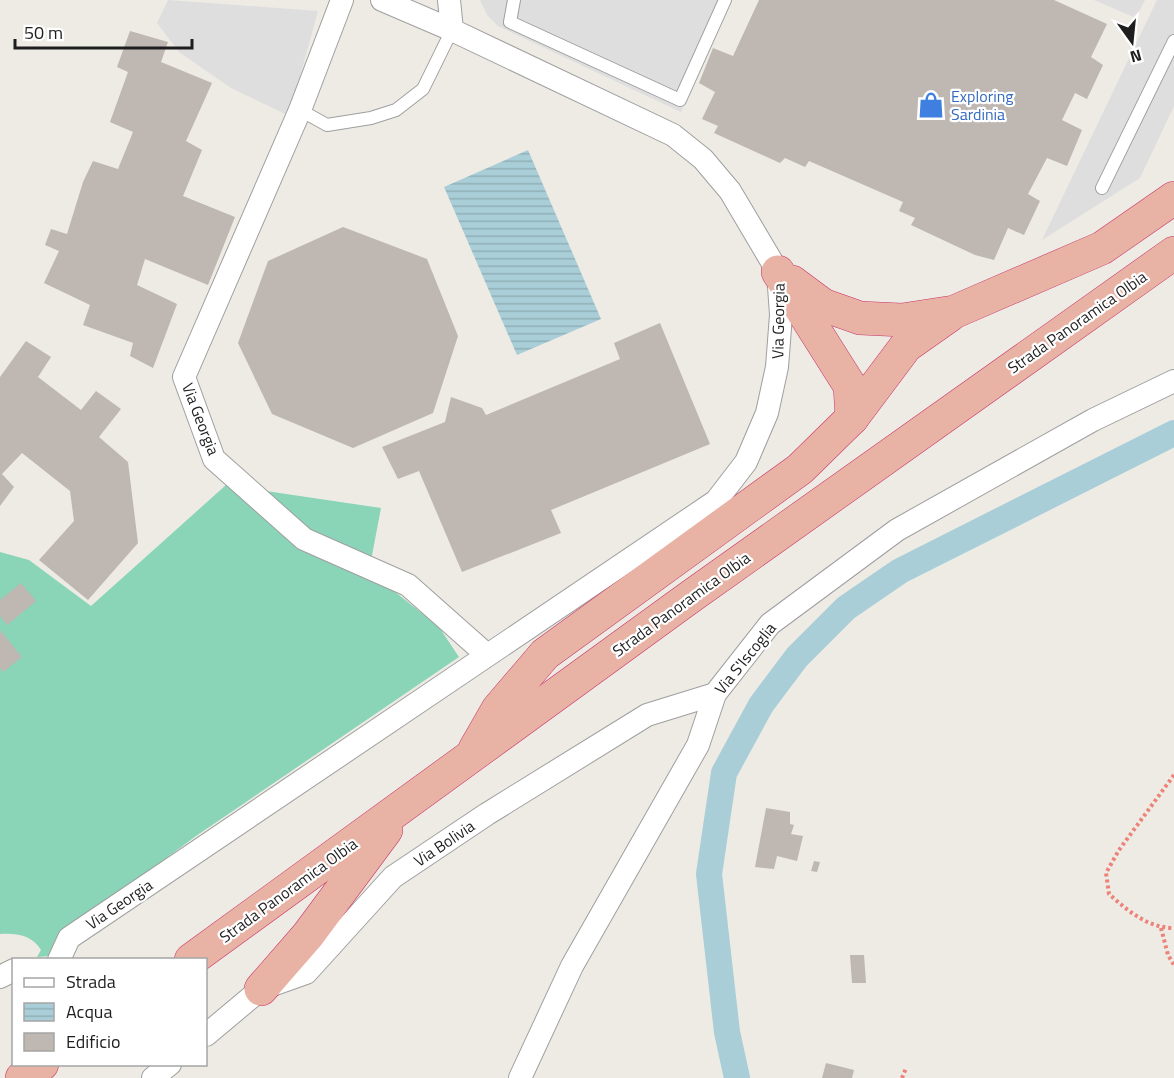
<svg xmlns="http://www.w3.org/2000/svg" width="1174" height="1078" font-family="'Titillium Web',sans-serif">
	<defs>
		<pattern id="water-rules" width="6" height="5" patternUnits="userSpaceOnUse" patternTransform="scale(1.5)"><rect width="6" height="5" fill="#a9ced7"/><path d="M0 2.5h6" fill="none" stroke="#91b0b8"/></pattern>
	</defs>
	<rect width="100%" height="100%" fill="#eeebe5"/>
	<path fill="#8ad5b7" d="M226,485L381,508L369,571L439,627L459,657L196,836L146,873L62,955L37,957L41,950C32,935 17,933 0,934V552L29,560L91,606Z"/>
	<g fill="#dedede">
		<path d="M168,0L318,11L289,116L231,88L179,52L157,23Z"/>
		<path d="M480,0H732L681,112L498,26L487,15Z"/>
		<path d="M1094,0H1145L1136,18Z"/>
		<path d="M1157,0H1174V106L1140,178L1042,240Z"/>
	</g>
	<path fill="url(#water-rules)" d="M528,150L601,319L517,355L444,187Z"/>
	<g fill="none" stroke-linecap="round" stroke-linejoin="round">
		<path stroke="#a9ced7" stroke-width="26" d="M737,1078L727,1032L709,874L724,773L761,705L797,657L846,608L900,571L1174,433"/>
	</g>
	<g fill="#beb7b2">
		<path d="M759,0H1054L1107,24L1091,57L1103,65L1087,99L1075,93L1062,120L1082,130L1067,166L1047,158L1028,194L1040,201L1024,235L1008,228L994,260L975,255L911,225L915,218L899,211L903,202L809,161L805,167L785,158L780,163L714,133L718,126L702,119L715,92L699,83L713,48L733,56Z"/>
		<path d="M130,31L168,42L161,62L212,83L186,141L202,150L183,196L235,217L208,285L145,259L137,285L177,304L153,368L130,356L133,343L83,325L90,305L44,283L59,251L45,245L51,229L67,234L83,182L93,161L118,169L133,132L110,122L128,72L117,67Z"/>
		<path d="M343,227L427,259L458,336L433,413L353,448L272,414L238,343L268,261Z"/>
		<path d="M660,323L710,444L551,510L561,533L462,572L419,471L398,479L382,447L445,422L451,397L482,408L486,415L620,359L614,343Z"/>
		<path d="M26,341L51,357L38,377L81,410L96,391L121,409L99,437L128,462L138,543L88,600L39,560L74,521L70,491L22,453L2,474L14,487L0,506V377Z"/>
		<path d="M21,583L36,601L7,625L0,616V600Z"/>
		<path d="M0,630L22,657L3,672L0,668Z"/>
		<path d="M766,808L790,812V824L794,825L791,834L803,836L797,861L777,856L774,869L755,867Z"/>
		<path d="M814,861L820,862L817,872L811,871Z"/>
		<path d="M850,955H864L866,983H852Z"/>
		<path d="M826,1063L854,1070L852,1078H822Z"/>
	</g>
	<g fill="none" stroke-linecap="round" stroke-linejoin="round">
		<g stroke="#9f9f9f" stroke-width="14">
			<g id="service">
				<path d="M514,0L510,22L680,100L725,0"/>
				<path d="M300,110L327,125L371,118L396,110L423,89L452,30"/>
				<path d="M1102,188L1174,41"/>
			</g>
		</g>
		<g stroke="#9f9f9f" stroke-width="24">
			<g id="minor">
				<path d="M342,0L300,110L184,377L214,459L304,539L408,585L487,655"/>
				<path d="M449,0L452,30"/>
				<path d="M59,960L69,938L716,501L746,462L767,413L777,367L781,315L778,272L730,191L703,159L673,135L452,30L382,0"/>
				<path d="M0,977L14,970"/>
				<path d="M206,1035L261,989L306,973L393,877L487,814L647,715L715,694"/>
				<path d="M153,1078L170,1064"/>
				<path d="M520,1078L572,966L698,745L715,694L770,624L897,530L1093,420L1174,381"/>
			</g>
		</g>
		<g stroke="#c8356a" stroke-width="34">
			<g id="trunk">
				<path d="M792,282L823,305L860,318L902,320L954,312L1102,248L1174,198"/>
				<path d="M852,418L906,346L950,315"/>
				<path d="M475,749L498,709L545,654L800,469L852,418L850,386L778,272"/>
				<path d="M191,960L690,597L1174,253"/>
				<path d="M261,989L308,935L386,830"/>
				<path d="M22,1078L42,1064"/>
			</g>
		</g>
		<g stroke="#ec8278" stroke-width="4" stroke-dasharray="3 3" stroke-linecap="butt">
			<path d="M1174,775L1119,850L1106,873L1109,894C1128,911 1148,928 1174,928"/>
			<path d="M1161,928L1168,955L1174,965"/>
			<path d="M902,1078L906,1068"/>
		</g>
		<use href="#service" stroke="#fff" stroke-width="12"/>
		<use href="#minor" stroke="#fff" stroke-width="22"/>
		<use href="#trunk" stroke="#e8b2a4" stroke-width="33"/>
	</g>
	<defs>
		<g id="shop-bare" transform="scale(2.07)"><path d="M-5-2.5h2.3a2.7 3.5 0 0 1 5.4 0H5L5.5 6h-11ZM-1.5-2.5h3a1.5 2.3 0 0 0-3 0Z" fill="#3f7fe0" stroke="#fff" stroke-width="2.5" paint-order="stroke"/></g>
	</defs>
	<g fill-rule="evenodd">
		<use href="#shop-bare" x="931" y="105"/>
	</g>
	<g text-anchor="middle" stroke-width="4.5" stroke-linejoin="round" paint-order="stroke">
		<g font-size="16" fill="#366cbe" stroke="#fff" text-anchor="start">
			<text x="951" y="102">Exploring<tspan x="951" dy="18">Sardinia</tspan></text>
		</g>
		<g font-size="16" fill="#1e1e1e" stroke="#fff">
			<text transform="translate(778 321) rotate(-89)" y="6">Via Georgia</text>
			<text transform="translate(1077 322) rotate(-35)" y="6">Strada Panoramica Olbia</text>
			<text transform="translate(201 419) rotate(69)" y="6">Via Georgia</text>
			<text transform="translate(681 604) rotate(-36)" y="6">Strada Panoramica Olbia</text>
			<text transform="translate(745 658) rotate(-51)" y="6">Via S'Iscoglia</text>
			<text transform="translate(444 843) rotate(-34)" y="6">Via Bolivia</text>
			<text transform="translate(288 890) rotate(-36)" y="6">Strada Panoramica Olbia</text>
			<text transform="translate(119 904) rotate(-34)" y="6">Via Georgia</text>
		</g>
	</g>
	<rect x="12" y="958" width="195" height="108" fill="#ffffff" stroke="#a5a5a5" stroke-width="1.5"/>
	<rect x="24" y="978" width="30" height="9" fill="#ffffff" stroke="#a5a5a5" stroke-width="1.5"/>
	<text x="66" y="988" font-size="18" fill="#1e1e1e">Strada</text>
	<rect x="24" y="1003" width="30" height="18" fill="url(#water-rules)" stroke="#a5a5a5" stroke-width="1.5"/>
	<text x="66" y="1018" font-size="18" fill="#1e1e1e">Acqua</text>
	<rect x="24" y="1033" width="30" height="18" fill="#beb7b2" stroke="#a5a5a5" stroke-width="1.5"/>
	<text x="66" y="1048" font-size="18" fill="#1e1e1e">Edificio</text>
	<g transform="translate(1132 42) rotate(165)" stroke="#ffffff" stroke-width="4.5" paint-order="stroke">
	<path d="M0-4.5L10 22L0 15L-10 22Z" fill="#1e1e1e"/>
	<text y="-9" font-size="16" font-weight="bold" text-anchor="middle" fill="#1e1e1e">N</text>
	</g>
	<path d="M15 39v9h177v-9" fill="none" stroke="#1e1e1e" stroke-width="3"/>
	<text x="24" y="39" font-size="18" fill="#1e1e1e" stroke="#ffffff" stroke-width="4.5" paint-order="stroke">50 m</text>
</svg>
